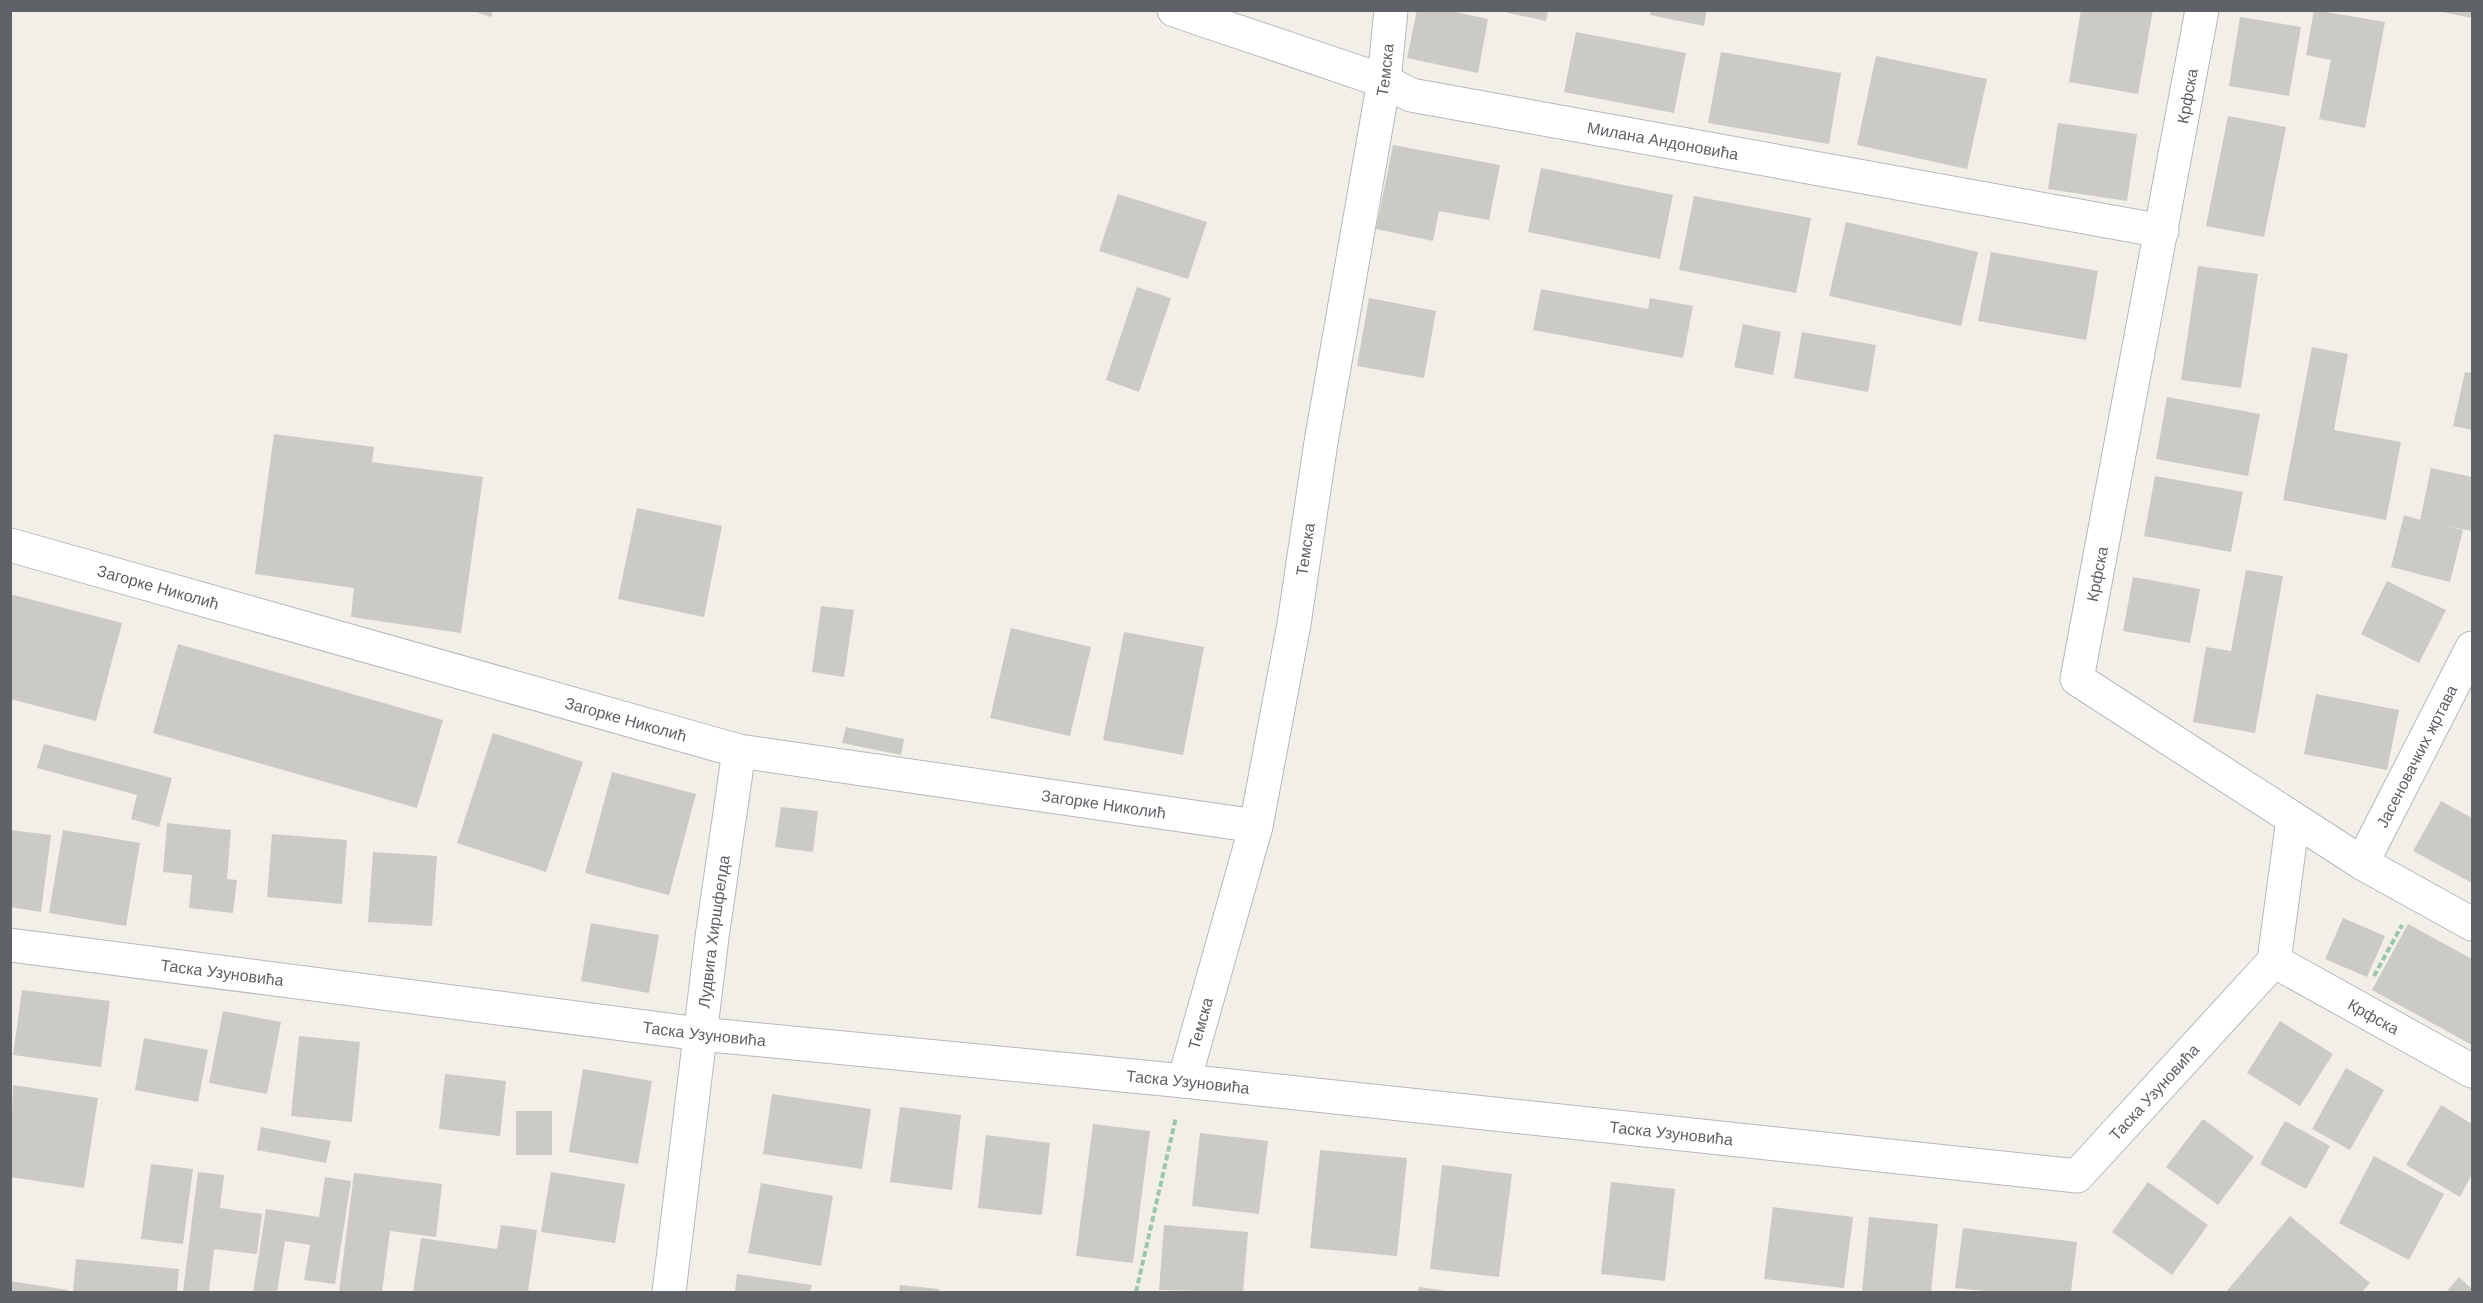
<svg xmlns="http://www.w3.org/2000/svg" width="2483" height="1303" font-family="'DM Sans',sans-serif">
	<rect width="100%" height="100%" fill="#f1efe8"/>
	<g fill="#cccac5">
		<path d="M470,10H493L491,17Z"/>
		<path d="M1417,10H1447L1488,19L1478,73L1407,58Z"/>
		<path d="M1508,10H1548L1546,21L1508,13Z"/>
		<path d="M1651,10H1707L1704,26L1650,15Z"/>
		<path d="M2081,10H2153L2138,94L2069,82Z"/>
		<path d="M2314,10L2385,22L2365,128L2319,119L2331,60L2306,55Z"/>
		<path d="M2442,10H2472V18L2442,12Z"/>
		<path d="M2240,17L2301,27L2289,96L2229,86Z"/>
		<path d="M1576,32L1686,53L1674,113L1564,92Z"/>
		<path d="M1721,52L1841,73L1829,144L1708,123Z"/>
		<path d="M1876,56L1987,79L1967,169L1857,145Z"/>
		<path d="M2228,116L2286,127L2264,237L2206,226Z"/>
		<path d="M2058,123L2137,134L2127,201L2048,189Z"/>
		<path d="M1393,145L1500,165L1489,220L1439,211L1433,241L1376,229Z"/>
		<path d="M1541,168L1673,195L1660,259L1528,232Z"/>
		<path d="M1118,194L1207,222L1188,279L1099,251Z"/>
		<path d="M1694,196L1811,218L1796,293L1679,270Z"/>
		<path d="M1846,222L1978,252L1961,326L1829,296Z"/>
		<path d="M1991,252L2098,271L2086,340L1978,321Z"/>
		<path d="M2198,266L2258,274L2241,388L2181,380Z"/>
		<path d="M1137,287L1171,298L1139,392L1106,380Z"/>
		<path d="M1541,289L1648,309L1650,298L1693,306L1683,358L1533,330Z"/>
		<path d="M1369,298L1436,311L1424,378L1357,366Z"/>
		<path d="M1743,324L1781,332L1773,375L1734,367Z"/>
		<path d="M1802,332L1876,345L1868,392L1794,378Z"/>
		<path d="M2312,347L2348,354L2334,430L2401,442L2386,520L2283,500Z"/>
		<path d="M2465,372L2472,373V430L2453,426Z"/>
		<path d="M2167,397L2260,414L2248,476L2156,459Z"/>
		<path d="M274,434L374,447L372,462L483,477L461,633L351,617L354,588L255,574Z"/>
		<path d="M2431,468L2472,477V531L2444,526L2463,530L2450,582L2391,567L2404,515L2420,520Z"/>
		<path d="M2155,476L2243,492L2231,552L2144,536Z"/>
		<path d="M637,508L722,526L704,617L618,599Z"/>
		<path d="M2246,570L2283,576L2255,733L2193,722L2206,647L2231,651Z"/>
		<path d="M2133,577L2200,589L2190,643L2123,631Z"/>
		<path d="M2387,581L2446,610L2419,663L2361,634Z"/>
		<path d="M10,594L122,623L96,721L10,699Z"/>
		<path d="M821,606L854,610L844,677L812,672Z"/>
		<path d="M1011,628L1091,647L1070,736L990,718Z"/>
		<path d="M1124,632L1204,647L1183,755L1103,740Z"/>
		<path d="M178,644L443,720L417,808L153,733Z"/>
		<path d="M2316,694L2399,710L2387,770L2304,754Z"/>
		<path d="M846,727L904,739L901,755L842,743Z"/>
		<path d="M493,733L583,762L546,872L457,843Z"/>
		<path d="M44,744L172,778L159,827L131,819L137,795L37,768Z"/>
		<path d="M612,772L696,794L669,895L585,873Z"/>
		<path d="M2441,801L2472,818V883L2413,851Z"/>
		<path d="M781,807L818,811L813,852L775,847Z"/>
		<path d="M167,823L231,830L227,879L237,880L233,913L189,908L192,875L163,872Z"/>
		<path d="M10,830L51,835L41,912L10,907Z"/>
		<path d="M63,830L140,843L126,926L49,913Z"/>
		<path d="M272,834L347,840L342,904L267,897Z"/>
		<path d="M373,852L437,856L432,926L368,922Z"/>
		<path d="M2343,918L2385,936L2367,977L2325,959Z"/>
		<path d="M591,923L659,935L649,993L581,981Z"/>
		<path d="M2408,924L2472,959V1045L2372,990Z"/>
		<path d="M22,990L110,1001L101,1067L13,1055Z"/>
		<path d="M223,1011L281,1022L267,1094L209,1083Z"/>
		<path d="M2280,1021L2333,1054L2300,1106L2247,1073Z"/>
		<path d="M299,1036L360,1042L352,1122L291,1116Z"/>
		<path d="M144,1038L208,1050L198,1102L135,1090Z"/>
		<path d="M2346,1068L2384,1090L2350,1150L2312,1129Z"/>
		<path d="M583,1069L652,1081L638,1164L569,1152Z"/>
		<path d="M445,1074L506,1081L500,1136L439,1129Z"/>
		<path d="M13,1085L98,1098L84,1188L10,1177Z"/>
		<path d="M772,1094L871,1109L862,1169L763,1154Z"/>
		<path d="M2441,1105L2472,1124V1174L2460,1197L2406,1165Z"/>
		<path d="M900,1107L961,1115L952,1190L890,1182Z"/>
		<rect x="516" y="1111" width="36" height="44"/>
		<path d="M2203,1119L2254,1157L2218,1205L2166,1167Z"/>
		<path d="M2285,1121L2330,1146L2306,1189L2260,1164Z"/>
		<path d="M1093,1124L1150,1131L1133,1263L1076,1256Z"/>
		<path d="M261,1127L331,1141L326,1163L257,1150Z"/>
		<path d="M1200,1133L1268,1141L1259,1214L1192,1206Z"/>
		<path d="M986,1135L1050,1143L1042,1215L978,1208Z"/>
		<path d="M1320,1150L1407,1158L1397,1256L1310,1248Z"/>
		<path d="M2374,1156L2444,1194L2409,1260L2339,1223Z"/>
		<path d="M151,1164L193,1169L183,1244L141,1239Z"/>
		<path d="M1442,1165L1512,1174L1499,1277L1430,1269Z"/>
		<path d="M198,1172L224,1175L220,1208L262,1214L257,1254L214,1249L209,1292H183Z"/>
		<path d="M551,1172L625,1184L615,1243L541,1232Z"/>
		<path d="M354,1173L442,1184L436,1237L390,1231L382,1292H339Z"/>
		<path d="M325,1177L351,1181L335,1284L304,1280L310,1245L285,1241L277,1292H253L266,1209L319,1217Z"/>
		<path d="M1611,1182L1675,1189L1665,1281L1601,1274Z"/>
		<path d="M2148,1182L2208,1225L2172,1275L2112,1232Z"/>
		<path d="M761,1183L833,1196L821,1266L748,1253Z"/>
		<path d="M1773,1207L1853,1217L1844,1288L1764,1279Z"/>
		<path d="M2290,1216L2370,1283L2362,1292H2226Z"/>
		<path d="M1869,1217L1938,1224L1931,1292H1862Z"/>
		<path d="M501,1225L537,1230L528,1292H413L421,1238L497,1249Z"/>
		<path d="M1164,1225L1248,1232L1243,1292L1159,1290Z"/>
		<path d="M1963,1228L2077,1242L2071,1292H1995L1955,1288Z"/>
		<path d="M76,1259L179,1269L177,1292H73Z"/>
		<path d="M737,1274L812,1285L810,1292H735Z"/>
		<path d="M2459,1277L2472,1289V1292H2446Z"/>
		<path d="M10,1281L68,1290V1292H10Z"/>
		<path d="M900,1285L939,1289V1292H899Z"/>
		<path d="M1419,1287L1448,1291V1292H1418Z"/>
	</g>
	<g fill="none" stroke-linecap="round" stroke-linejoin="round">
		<g stroke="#b5b8bc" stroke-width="35">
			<g id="minor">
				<path id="s1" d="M1174,10L1384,81L1411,95L2162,231"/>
				<path d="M2202,10L2077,679L2362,863L2472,924"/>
				<path id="s2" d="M10,545L739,751L1256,826"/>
				<path id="s3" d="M2362,863L2472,648"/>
				<path id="s4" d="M10,945L700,1034L1184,1081L2077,1176L2274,961"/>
				<path id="s5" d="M2274,961L2472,1071"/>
				<path d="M2274,961L2293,819"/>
				<path id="s6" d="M1184,1081L1256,826L1294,624L1321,442L1384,81L1391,10"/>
				<path id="s7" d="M669,1292L712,937L739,751"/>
			</g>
		</g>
		<g stroke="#9cc7a9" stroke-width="4" stroke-dasharray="6 3" stroke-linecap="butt">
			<path d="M2374,976L2402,925"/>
			<path d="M1136,1292L1176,1117"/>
		</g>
		<use href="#minor" stroke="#fff" stroke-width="33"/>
	</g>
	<g text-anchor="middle" stroke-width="4.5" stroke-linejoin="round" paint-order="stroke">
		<g font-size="16" fill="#5f6368" stroke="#fff">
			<text dy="6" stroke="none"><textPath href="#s6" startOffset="1032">Темска</textPath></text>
			<text transform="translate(2187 96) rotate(-80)" y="6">Крфска</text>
			<text dy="6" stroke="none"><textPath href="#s1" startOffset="508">Милана Андоновића</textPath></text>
			<text dy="6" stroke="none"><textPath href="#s6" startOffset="546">Темска</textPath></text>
			<text transform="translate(2097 574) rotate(-79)" y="6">Крфска</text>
			<text dy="6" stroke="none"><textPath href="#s2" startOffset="154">Загорке Николић</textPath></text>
			<text dy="6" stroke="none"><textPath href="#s2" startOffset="640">Загорке Николић</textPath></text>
			<text dy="6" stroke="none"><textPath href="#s3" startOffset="120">Јасеновачких жртава</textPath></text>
			<text dy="6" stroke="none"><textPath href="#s2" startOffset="1126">Загорке Николић</textPath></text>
			<text dy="6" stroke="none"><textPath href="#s7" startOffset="363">Лудвига Хиршфелда</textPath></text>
			<text dy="6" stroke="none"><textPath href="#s4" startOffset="214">Таска Узуновића</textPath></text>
			<text dy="6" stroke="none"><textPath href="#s5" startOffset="114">Крфска</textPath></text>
			<text dy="6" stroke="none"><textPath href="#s6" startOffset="60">Темска</textPath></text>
			<text dy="6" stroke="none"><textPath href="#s4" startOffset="700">Таска Узуновића</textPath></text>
			<text dy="6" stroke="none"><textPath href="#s4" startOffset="1186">Таска Узуновића</textPath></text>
			<text dy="6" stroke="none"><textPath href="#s4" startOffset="2194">Таска Узуновића</textPath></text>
			<text dy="6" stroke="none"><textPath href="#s4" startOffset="1672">Таска Узуновића</textPath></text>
		</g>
	</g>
	<rect width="2483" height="1303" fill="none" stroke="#5f6368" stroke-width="24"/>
</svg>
